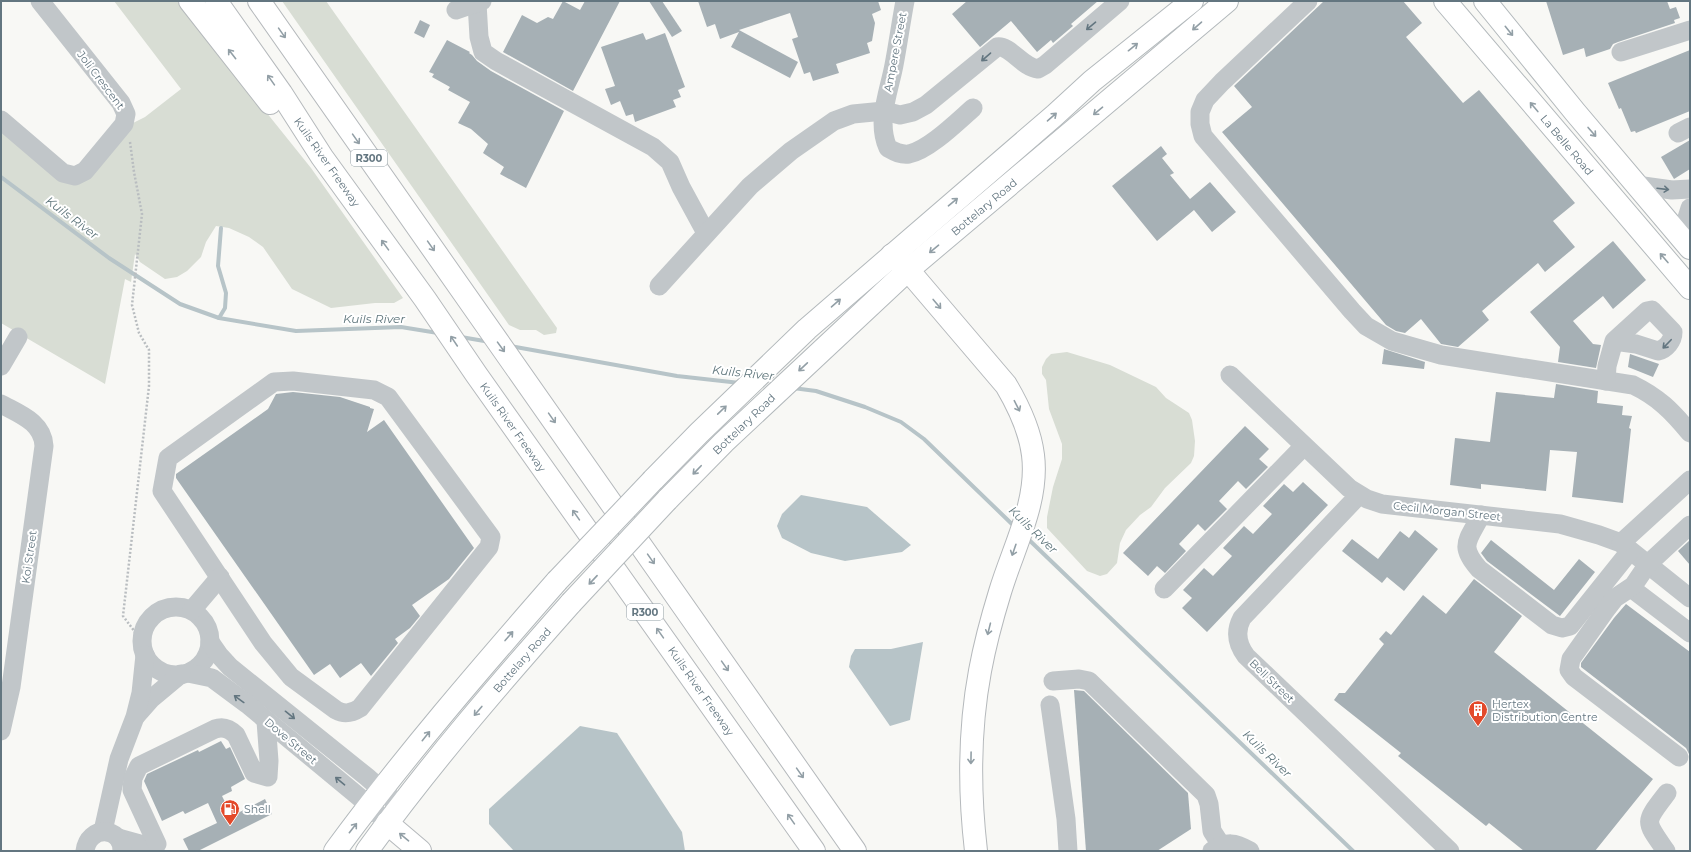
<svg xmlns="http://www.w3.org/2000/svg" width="1691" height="852" font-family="Montserrat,sans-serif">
	<rect width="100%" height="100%" fill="#f8f8f5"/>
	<g fill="#d8ddd4">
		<path d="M114,1H177L311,168L403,298L394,303H375L331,308L292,289L263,247L249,237L229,228L216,226L206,242L201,257L187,271L177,277L165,279L140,262L135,254L131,282L125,279L105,384L1,323V128L65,181L131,124L145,117L181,89Z"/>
		<path d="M282,1H326L557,328L556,333L544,335L536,330H520L509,325Z"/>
		<path d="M1067,352L1110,365L1156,387L1166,398L1189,413L1192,420L1195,441L1194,456L1191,463L1165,488L1151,507L1140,515L1126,530L1120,543L1117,563L1107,574L1100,576L1087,571L1047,528V517L1053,487L1062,459V444L1049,409L1046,380L1042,374V367L1046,359L1051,354Z"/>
	</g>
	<g fill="#b7c4c8">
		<path d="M801,495L867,507L911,545L902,552L845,561L811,553L782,538L777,526L782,514Z"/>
		<path d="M923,642L910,720L890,726L849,667L851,656L855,649H891Z"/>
		<path d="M580,726L617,733L682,832L685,851H514L489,824V809Z"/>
	</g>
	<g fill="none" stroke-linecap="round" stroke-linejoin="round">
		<g stroke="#b7c4c8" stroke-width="4">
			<path d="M1,177L109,258L180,304L219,318L296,331L401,327L438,333"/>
			<path d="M219,318L225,308L226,293L218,266L221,228"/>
			<path d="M461,337L490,342"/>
			<path d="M510,346L677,376L740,383"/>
			<path d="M793,388L816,391L865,407L901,422L924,439L1015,527"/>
			<path d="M1026,537L1353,851"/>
		</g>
	</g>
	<g fill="#a6b0b5">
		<path d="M563,1L580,10L585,1H620L573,91L503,52L522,15L537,23L548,17L553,19Z"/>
		<path d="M649,1H662L682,31L672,37Z"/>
		<path d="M698,1H878L881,10L872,14L875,23L872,41L867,43L870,53L836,64L839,73L813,81L810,72L804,74L792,39L798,37L790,13L739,30L798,62L790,78L731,47L739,32L720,39L715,24L707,27Z"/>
		<path d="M967,1H1098L1071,24L1073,26L1053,43L1051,40L1037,52L1011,21L980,47L952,14Z"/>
		<path d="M1324,1H1403L1422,23L1406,37L1463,103L1479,90L1575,203L1553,221L1575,247L1545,272L1538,263L1482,311L1489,320L1458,347L1441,344L1421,319L1405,333L1396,331L1386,325L1222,132L1252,107L1234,86Z"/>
		<path d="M1546,1H1667L1670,9L1676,7L1680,18L1674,20L1675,23L1618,42L1613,44L1610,49L1586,57L1584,48L1563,55Z"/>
		<path d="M420,20L430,25L424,38L414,33Z"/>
		<path d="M643,33L646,40L665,33L685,87L678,90L681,97L673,100L676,107L635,122L633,114L626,116L620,101L611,105L605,89L615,86L601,47Z"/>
		<path d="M447,40L470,52L469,53L472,55L477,61L491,71L564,111L526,188L500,174L504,167L483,153L488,144L471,129L458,123L470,102L448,90L450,87L432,77L434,74L429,72Z"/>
		<path d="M1690,50V111L1636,133L1635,131L1631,132L1621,108L1619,109L1608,83Z"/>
		<path d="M1690,140V169L1674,179L1661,157Z"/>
		<path d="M1161,146L1167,154L1162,158L1174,173L1170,175L1190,199L1210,182L1236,212L1212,232L1194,210L1157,241L1112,186Z"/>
		<path d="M1613,241L1646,280L1613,309L1603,296L1573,321L1593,344L1601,345L1596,368L1558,362L1560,347L1530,312Z"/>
		<path d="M1384,349L1425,362L1424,369L1382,364Z"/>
		<path d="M1630,354L1659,364L1653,377L1628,367Z"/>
		<path d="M1556,384L1598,391L1597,403L1623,406L1622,415L1632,416L1629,428L1631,429L1623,503L1572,497L1577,452L1550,450L1546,491L1481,484V489L1450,485L1455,438L1490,442L1496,392L1554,398Z"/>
		<path d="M293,392L340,397L370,407V408L374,409L367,432L384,420L474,548L449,579L412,605L420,616L410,628L395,639L398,643L371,676L361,663L340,678L330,664L314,675L176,478V474L268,409L276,394Z"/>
		<path d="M1245,426L1269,449L1259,459L1268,467L1246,489L1238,481L1219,501L1227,509L1205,531L1198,524L1179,544L1186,551L1165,573L1157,566L1148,576L1123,553Z"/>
		<path d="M1303,482L1328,505L1207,632L1182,608L1192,598L1183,590L1204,568L1213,576L1232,556L1223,548L1244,526L1253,534L1272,514L1263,506L1284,484L1293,492Z"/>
		<path d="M1415,530L1438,549L1404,591L1387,577L1382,583L1342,551L1352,539L1378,559L1400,531L1409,538Z"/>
		<path d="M1491,540L1554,590L1579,559L1595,572L1560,616L1487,561L1481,553Z"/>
		<path d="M1690,540V565L1678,551Z"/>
		<path d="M1474,579L1522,616L1494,652L1653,779L1595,851H1524L1489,823L1486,826L1398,756L1401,753L1334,700L1339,693H1345L1384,644L1379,639L1386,631L1391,635L1423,595L1446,614Z"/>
		<path d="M1626,604L1690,652V756L1686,748L1581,667V663L1614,618Z"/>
		<path d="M1074,690L1084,691L1188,793L1191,829L1157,851H1086Z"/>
		<path d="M221,741L226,749L230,747L245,779L231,787L232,791L222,796L232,816L265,799L272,814L198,851H189L183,839L217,823L208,803L185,814L183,811L162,821L144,781L147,774L198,750L199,752Z"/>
	</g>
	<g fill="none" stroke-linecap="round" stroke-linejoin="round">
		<g stroke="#b3b9bc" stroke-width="24">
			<g id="major">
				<path d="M1445,1L1690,288"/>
				<path d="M1485,1L1575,112L1690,248"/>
				<path d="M653,480L699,433L807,329L1055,115L1092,81L1192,1"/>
				<path d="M667,500L724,442L908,270L1227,1"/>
				<path d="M335,851C404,757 480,669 557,581"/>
				<path d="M367,851C430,764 500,683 571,603"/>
			</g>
		</g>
		<g stroke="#b5b9bc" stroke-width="24">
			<g id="highway">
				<path d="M190,1L270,103"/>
				<path d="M216,1L281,93L322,157L425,299L476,374L814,851"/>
				<path d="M259,1L855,851"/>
				<path d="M892,255L908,270L1006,385C1019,407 1030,430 1033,455C1039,502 1013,548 1000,592C992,618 985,644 980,671C969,730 969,791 976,851"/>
				<path d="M387,823L420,851"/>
			</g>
		</g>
		<path stroke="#b9bdc0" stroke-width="2.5" stroke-dasharray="2 2" stroke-linecap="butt" d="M130,142L134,172L142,214L132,305L139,333L149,350V386L123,616L141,640"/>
		<g stroke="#c1c6c9" stroke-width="19">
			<path d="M905,1C901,22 898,44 894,65C889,92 876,121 888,148C895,152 901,155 909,154C929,150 958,121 973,108"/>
			<path d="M1308,1L1222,82L1205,100L1200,112V124L1203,136L1352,311L1366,326L1392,341L1441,355L1633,385C1658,397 1672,411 1690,433"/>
			<path d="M477,3L479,37L483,52L496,61L653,147L670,162L681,187L706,233"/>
			<path d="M456,10L482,1"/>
			<path d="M1621,52L1690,30"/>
			<path d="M1,120L63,173L75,176L85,171L124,124L126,114L121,103L40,1"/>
			<path d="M1678,133L1690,127"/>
			<path d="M1636,185L1672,190L1690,189"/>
			<path d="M1681,237L1690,208"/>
			<path d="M659,286L750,186L791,151L834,121L853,114L884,111L900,115L913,112L926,105L997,47C1010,45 1022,67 1038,69L1045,65L1120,1"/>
			<path d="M1,366L18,337"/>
			<path d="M1230,375L1349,488L1367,499L1382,504L1560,524L1599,535L1621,543L1690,598"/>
			<path d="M293,381L374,390L388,397L491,537L489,547L360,708C352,713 345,715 336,710L291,677L263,643L162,491L168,458L274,382Z"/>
			<path d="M1606,381L1607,366L1614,341L1647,311L1652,310L1673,332C1673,341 1666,349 1658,351L1636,344L1614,341"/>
			<path d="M1,404C19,414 43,422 44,446L11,687L1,731"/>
			<path d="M1359,495L1242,618C1235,631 1237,644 1246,656L1450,851"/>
			<path d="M1481,515C1468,541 1458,545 1479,569L1552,625L1562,628L1570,626L1630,551"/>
			<path d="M1621,543L1690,480"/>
			<path d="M1631,588L1690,633"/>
			<path d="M1164,589L1304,446"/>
			<circle cx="176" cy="641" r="34"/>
			<path d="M192,610L220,577"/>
			<path d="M210,642L219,655L230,667L367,777L400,806"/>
			<path d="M188,673L212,678L247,704L370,806L387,823"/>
			<path d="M1053,681L1079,679L1089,681L1206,795L1209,804L1212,831L1221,845"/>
			<path d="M1050,705L1066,819L1068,851"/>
			<path d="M136,716L151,699L181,674"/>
			<path d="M1679,757L1574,677L1569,670L1571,659L1605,611L1615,598L1633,586L1648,564L1690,525"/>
			<path d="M103,831L119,759L135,717L141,693L145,655"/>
			<path d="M118,838L147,846"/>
			<path d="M157,844L132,790L133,778L139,766L215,729C223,726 230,729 236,735L254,773L268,777L269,761L266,721"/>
			<path d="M85,851C88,825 122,826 122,851"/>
			<path d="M1212,851C1227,841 1235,842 1250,851"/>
			<path d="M1666,851C1644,820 1644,823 1667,793"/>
		</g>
		<use href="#major" stroke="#fff" stroke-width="22"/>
		<use href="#highway" stroke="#fff" stroke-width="22"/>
		<g stroke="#b3b9bc" stroke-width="24" stroke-linecap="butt">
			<g id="major-bridge">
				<path d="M557,581L653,480"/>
				<path d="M571,603L667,500"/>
			</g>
		</g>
		<use href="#major-bridge" stroke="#fff" stroke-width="22"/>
	</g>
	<defs><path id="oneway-shaft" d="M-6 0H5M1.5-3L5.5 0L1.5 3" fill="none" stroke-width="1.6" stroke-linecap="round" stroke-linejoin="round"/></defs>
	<g stroke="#637680">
		<use href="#oneway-shaft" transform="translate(1091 26) rotate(140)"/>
		<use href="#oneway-shaft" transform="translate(986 57) rotate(139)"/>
		<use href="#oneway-shaft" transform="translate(1663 189) rotate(7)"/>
		<use href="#oneway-shaft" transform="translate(1667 344) rotate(134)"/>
		<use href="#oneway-shaft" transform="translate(239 699) rotate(-144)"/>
		<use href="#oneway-shaft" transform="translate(290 715) rotate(39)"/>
		<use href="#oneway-shaft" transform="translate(340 781) rotate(-140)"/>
	</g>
	<g stroke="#929fa6">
		<use href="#oneway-shaft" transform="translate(1197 26) rotate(139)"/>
		<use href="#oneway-shaft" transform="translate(1509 31) rotate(51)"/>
		<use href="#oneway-shaft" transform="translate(282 33) rotate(55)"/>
		<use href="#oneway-shaft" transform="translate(1133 47) rotate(-39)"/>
		<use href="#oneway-shaft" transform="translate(232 54) rotate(-128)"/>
		<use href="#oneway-shaft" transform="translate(271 80) rotate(-125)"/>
		<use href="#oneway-shaft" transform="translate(1534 107) rotate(-130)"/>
		<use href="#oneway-shaft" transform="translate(1098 111) rotate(140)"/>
		<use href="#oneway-shaft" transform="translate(1052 117) rotate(-41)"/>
		<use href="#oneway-shaft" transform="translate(1592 132) rotate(49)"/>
		<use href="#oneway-shaft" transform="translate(356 139) rotate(55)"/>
		<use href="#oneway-shaft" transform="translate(953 202) rotate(-40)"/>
		<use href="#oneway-shaft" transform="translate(385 245) rotate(-126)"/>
		<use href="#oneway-shaft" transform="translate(431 246) rotate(55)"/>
		<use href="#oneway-shaft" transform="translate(934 249) rotate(140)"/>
		<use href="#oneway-shaft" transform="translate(1664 258) rotate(-131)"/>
		<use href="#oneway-shaft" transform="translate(836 303) rotate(-41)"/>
		<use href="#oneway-shaft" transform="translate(937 304) rotate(50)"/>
		<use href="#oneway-shaft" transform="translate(454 341) rotate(-124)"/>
		<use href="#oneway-shaft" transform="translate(501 347) rotate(54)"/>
		<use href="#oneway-shaft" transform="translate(803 367) rotate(137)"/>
		<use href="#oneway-shaft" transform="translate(1017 406) rotate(63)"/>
		<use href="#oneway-shaft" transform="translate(722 410) rotate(-44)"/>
		<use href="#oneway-shaft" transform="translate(552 418) rotate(55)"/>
		<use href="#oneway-shaft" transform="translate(697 470) rotate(134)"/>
		<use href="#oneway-shaft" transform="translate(576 515) rotate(-125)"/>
		<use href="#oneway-shaft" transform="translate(1014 550) rotate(109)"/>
		<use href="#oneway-shaft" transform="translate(651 559) rotate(55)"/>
		<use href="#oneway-shaft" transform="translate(593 580) rotate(133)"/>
		<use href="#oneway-shaft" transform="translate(989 629) rotate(104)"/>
		<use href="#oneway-shaft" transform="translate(660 633) rotate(-125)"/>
		<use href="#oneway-shaft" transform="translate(509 636) rotate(-49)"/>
		<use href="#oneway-shaft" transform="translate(725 666) rotate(55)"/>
		<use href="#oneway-shaft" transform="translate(478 711) rotate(130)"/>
		<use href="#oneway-shaft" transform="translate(426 736) rotate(-51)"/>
		<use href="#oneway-shaft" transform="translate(971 758) rotate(91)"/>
		<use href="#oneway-shaft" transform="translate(800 773) rotate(55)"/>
		<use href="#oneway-shaft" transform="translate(791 819) rotate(-125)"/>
		<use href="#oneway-shaft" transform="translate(353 828) rotate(-52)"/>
		<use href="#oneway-shaft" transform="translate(404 837) rotate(-140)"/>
	</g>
	<defs>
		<g id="building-pin" transform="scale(1)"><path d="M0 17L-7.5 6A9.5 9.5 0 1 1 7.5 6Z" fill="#e3492a" stroke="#fff"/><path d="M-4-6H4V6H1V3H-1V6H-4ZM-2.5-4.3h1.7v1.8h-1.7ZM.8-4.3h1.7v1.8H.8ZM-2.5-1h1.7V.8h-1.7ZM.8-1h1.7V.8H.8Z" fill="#fff"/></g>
		<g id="fuel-pin" transform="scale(1)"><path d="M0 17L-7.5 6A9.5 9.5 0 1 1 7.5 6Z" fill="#e3492a" stroke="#fff"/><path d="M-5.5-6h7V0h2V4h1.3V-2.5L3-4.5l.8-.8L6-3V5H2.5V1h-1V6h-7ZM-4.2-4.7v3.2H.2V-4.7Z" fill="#fff"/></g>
	</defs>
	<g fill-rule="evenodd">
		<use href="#building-pin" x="1478" y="710"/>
		<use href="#fuel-pin" x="230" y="809"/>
	</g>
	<g text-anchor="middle" stroke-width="4" stroke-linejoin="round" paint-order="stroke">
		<g fill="#fff" stroke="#929fa6" stroke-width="1">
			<rect x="351" y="150" width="36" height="16" rx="3"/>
			<rect x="627" y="604" width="36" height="16" rx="3"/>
		</g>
		<g font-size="10" font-weight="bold" fill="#637680">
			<text x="369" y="162">R300</text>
			<text x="645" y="616">R300</text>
		</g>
		<g font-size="11" fill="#637680" stroke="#fff">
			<text transform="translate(895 52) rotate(-79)" y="4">Ampere Street</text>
			<text transform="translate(101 80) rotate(53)" y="4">Joli Crescent</text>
			<text transform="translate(1567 145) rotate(50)" y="4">La Belle Road</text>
			<text transform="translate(327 162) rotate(55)" y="4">Kuils River Freeway</text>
			<text transform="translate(984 207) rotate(-40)" y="4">Bottelary Road</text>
			<text transform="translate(744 424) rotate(-44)" y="4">Bottelary Road</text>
			<text transform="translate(513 427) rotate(55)" y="4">Kuils River Freeway</text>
			<text transform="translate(1447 511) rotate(6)" y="4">Cecil Morgan Street</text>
			<text transform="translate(29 557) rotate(-82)" y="4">Koi Street</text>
			<text transform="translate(522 660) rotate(-49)" y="4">Bottelary Road</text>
			<text transform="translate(1272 681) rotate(44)" y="4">Bell Street</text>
			<text transform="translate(701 691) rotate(55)" y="4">Kuils River Freeway</text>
			<text transform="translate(291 741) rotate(40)" y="4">Dove Street</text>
		</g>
		<g font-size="11" fill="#637680" stroke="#fff" text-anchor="start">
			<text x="1492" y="708">Hertex<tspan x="1492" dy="13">Distribution Centre</tspan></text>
			<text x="244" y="813">Shell</text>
		</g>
		<g font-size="12" font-style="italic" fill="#5e757b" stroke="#fff">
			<text transform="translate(72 218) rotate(37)" y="4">Kuils River</text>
			<text x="374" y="323">Kuils River</text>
			<text transform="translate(743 373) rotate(6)" y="4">Kuils River</text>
			<text transform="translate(1033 530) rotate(44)" y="4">Kuils River</text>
			<text transform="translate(1267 754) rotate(44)" y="4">Kuils River</text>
		</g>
	</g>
	<rect width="1691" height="852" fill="none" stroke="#637680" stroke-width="4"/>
</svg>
